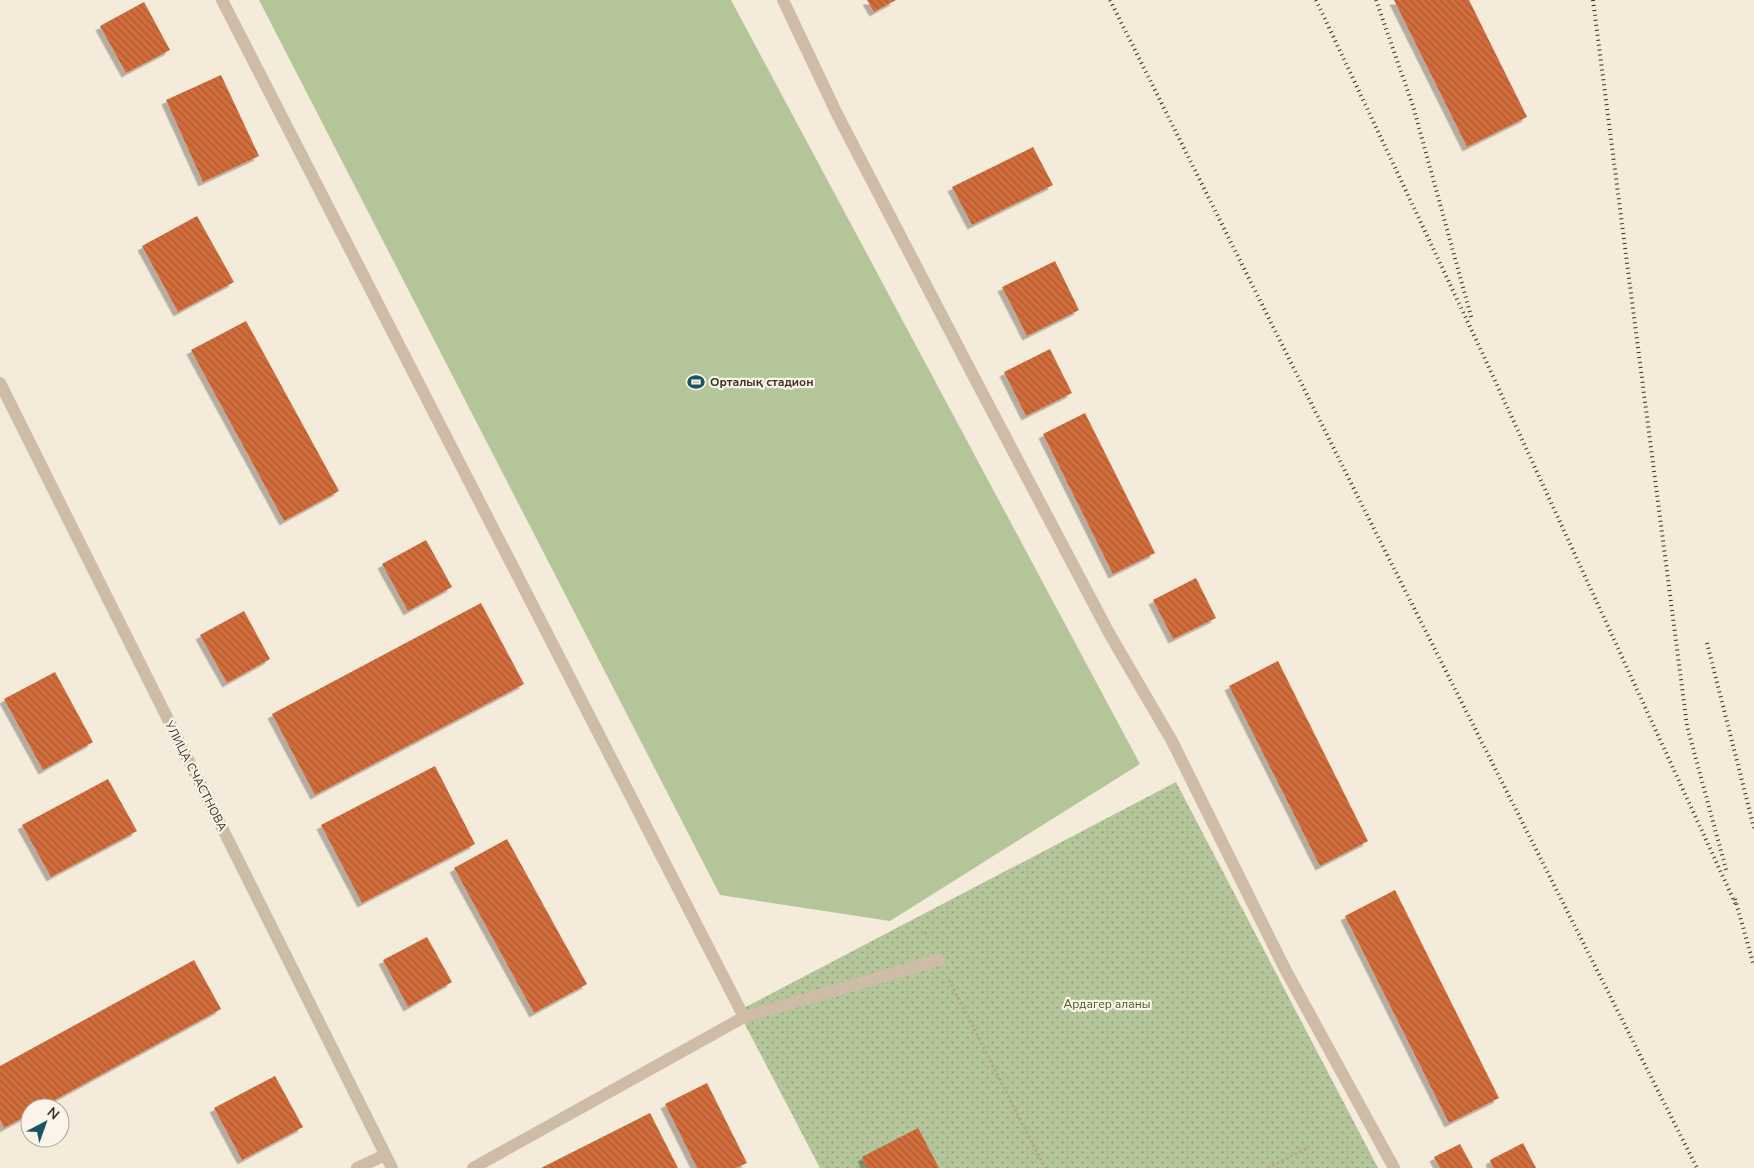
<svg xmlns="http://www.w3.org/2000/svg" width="1754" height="1168" font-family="'Nunito Sans',sans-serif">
	<defs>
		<pattern id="park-dots" width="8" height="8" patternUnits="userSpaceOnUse" patternTransform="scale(1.25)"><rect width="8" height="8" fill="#b3c599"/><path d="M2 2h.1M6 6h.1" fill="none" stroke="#93a07d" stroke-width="1.8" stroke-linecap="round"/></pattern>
		<pattern id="building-back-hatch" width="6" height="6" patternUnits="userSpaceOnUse" patternTransform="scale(1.25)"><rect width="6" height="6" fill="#d26d3b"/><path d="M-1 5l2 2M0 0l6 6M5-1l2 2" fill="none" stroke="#ab5a32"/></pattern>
		<filter id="shadow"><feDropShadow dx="-4.5" dy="4.5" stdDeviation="0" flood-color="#0004"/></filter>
	</defs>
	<rect width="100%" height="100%" fill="#f5ebdb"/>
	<path fill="url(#park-dots)" d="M1176,782L1378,1168H820L738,1011Z"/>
	<path fill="#b3c599" d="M259,0H731L1140,764L890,921L720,895Z"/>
	<g fill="url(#building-back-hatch)" filter="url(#shadow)">
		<path d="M867,0H896L874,12Z"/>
		<path d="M1394,0H1469L1527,117L1467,147Z"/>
		<path d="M144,2L170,50L126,73L100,26Z"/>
		<path d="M221,75L259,156L203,182L166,100Z"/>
		<path d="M1033,147L1053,185L972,225L952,187Z"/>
		<path d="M197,216L234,282L178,312L142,246Z"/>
		<path d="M1055,261L1079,310L1027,336L1002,287Z"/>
		<path d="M246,321L339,491L284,521L191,350Z"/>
		<path d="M1050,349L1072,393L1026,416L1004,372Z"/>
		<path d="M1085,413L1155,553L1113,574L1043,434Z"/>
		<path d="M426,540L452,587L408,611L382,564Z"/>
		<path d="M1196,578L1216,618L1173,639L1153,600Z"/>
		<path d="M481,603L524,684L315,795L272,714Z"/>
		<path d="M244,611L270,659L227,683L200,635Z"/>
		<path d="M1278,661L1368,841L1320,866L1229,686Z"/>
		<path d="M55,672L93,742L43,770L4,699Z"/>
		<path d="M435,766L475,844L362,903L321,825Z"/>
		<path d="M108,779L137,831L51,877L22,825Z"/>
		<path d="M507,839L587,984L534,1013L454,868Z"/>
		<path d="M1395,890L1499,1098L1449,1123L1345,916Z"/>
		<path d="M427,937L452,982L408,1007L383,960Z"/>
		<path d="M194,960L221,1009L40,1108H30V1114L4,1128L0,1120V1066Z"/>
		<path d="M275,1076L303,1127L242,1160L214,1108Z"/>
		<path d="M707,1083L747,1163L736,1168H697L665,1104Z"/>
		<path d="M650,1113L678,1168H541Z"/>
		<path d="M918,1128L939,1168H867L862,1157Z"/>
		<path d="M1523,1143L1536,1168H1493L1490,1160Z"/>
		<path d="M1460,1144L1473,1168H1440L1434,1157Z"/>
	</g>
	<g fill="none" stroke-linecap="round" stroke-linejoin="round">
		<g stroke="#baa690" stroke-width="3" stroke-dasharray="2.5 2.5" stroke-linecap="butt">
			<path d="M925,932L929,941"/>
			<path d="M949,980L1045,1168"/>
			<path d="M1268,1168L1309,1147"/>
		</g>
		<g stroke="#cebca6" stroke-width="12">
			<path d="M783,0L837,114L976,381L1109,633L1172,741L1285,969L1394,1168"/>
			<path d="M744,1017L939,960"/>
		</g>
		<g stroke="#cebca6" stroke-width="12">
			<path d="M222,0L744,1017L473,1168"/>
			<path d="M0,383L392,1168"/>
			<path d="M357,1168L385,1155"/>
		</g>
		<g stroke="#392f27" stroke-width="4" stroke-dasharray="1 4" stroke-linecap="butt">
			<path d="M1110,0L1367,515L1697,1168"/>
			<path d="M1316,0L1480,348L1736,905"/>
			<path d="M1376,0L1413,106L1472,320"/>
			<path d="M1593,0L1687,726L1727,873"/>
			<path d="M1707,643L1754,828"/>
			<path d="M1735,899L1754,966"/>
		</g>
	</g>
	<defs>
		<g id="stadium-bare" transform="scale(1.35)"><path d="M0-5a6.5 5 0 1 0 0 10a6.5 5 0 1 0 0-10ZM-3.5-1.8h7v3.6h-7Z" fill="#185560" stroke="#fbf4e8" stroke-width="2.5" paint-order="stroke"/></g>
	</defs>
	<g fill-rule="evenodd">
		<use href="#stadium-bare" x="696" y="382"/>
	</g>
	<g text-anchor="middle" stroke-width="4.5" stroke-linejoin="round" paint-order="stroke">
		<g font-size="12" font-weight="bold" fill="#392f27" stroke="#fbf4e8" text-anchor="start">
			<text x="710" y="386">Орталық стадион</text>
		</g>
		<g font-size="12" fill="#392f27" stroke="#fbf4e8">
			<text transform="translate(196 776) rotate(63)" y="4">УЛИЦА СЧАСТНОВА</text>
		</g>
		<g font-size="12" fill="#445a28" stroke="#fbf4e8">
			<text x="1107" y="1008">Ардагер аланы</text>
		</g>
	</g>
	<g transform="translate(45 1123) rotate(41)"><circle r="24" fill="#fbf4e8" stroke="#ada59b"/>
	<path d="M0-4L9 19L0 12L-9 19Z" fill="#185560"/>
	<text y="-8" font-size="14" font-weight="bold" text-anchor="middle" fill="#392f27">N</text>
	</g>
</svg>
